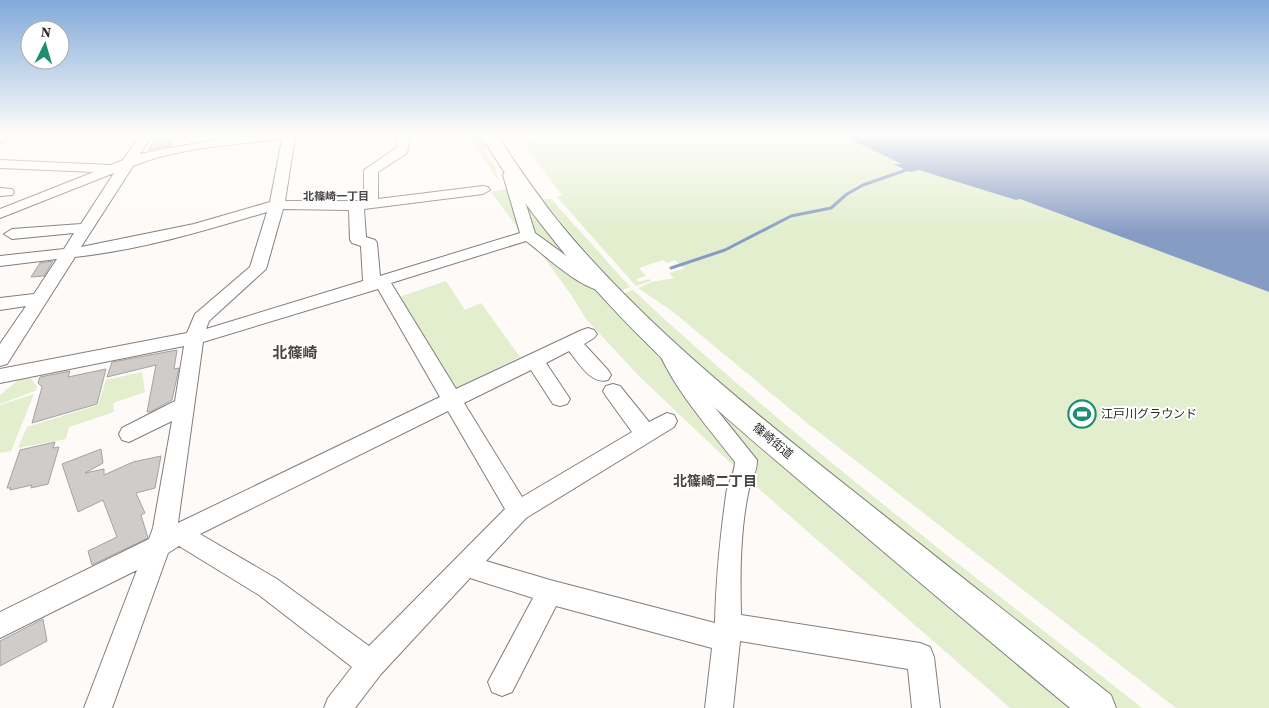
<svg xmlns="http://www.w3.org/2000/svg" width="1269" height="708" font-family="'Source Serif 4','Noto Sans JP',serif">
	<rect width="100%" height="100%" fill="#fefaf7"/>
	<g fill="#e2eecd">
		<path d="M467,134H473L487,148L484,150L495,166L498,180Z"/>
		<path d="M562,134H839L903,164L894,165L919,169L1016,200L1020,199L1269,292V708H1176L807,423L672,311L638,288L652,282L674,278L669,273L684,269L675,260L667,263L663,260L639,268L646,276L636,279L638,282L649,279L651,281L636,286L557,197L562,195L522,142Z"/>
		<path d="M510,188L519,230L491,192Z"/>
		<path d="M519,188L591,278L533,232Z"/>
		<path d="M541,199H551L630,287L620,291Z"/>
		<path d="M533,242L606,296L634,324L739,460L738,470L638,375L586,319L572,296Z"/>
		<path d="M446,281L465,310L481,303L520,357L456,388L399,297Z"/>
		<path d="M633,290C793,440 970,572 1142,708H1116L684,354L622,294Z"/>
		<path d="M142,372L145,392L113,403L114,412L69,427L66,439L18,448L27,427L98,405L106,380Z"/>
		<path d="M29,376L37,387L35,391L0,404V395L21,378Z"/>
		<path d="M689,378L1084,708H1010L751,482Z"/>
		<path d="M34,394L11,451L0,453V405Z"/>
	</g>
	<path fill="#879cc4" d="M839,134H1259L1269,137V292L1020,199L1016,200L919,170L910,172L893,164H902Z"/>
	<g fill="none" stroke-linecap="round" stroke-linejoin="round">
		<path stroke="#879cc4" stroke-width="3" d="M671,268L725,250L791,216L831,208L847,194L863,185L909,169"/>
	</g>
	<g fill="#d0ccc9" stroke="#a5a29f">
		<path d="M164,134H178L170,146L148,150L157,136Z"/>
		<path d="M53,261L44,276L31,277L40,263Z"/>
		<path d="M177,350L174,369L179,368L172,400L150,412H147L156,365L107,377L112,362Z"/>
		<path d="M106,369L97,404L32,423L42,387L38,383L40,377L70,371L68,377Z"/>
		<path d="M55,442L53,448L59,447L48,484L31,488L32,485L10,490L11,488H7L20,450Z"/>
		<path d="M101,449L103,463L85,473L104,469V475L133,462L161,456L155,488L136,493L145,513L141,515L148,538L92,565L88,551L117,537L103,500L78,512L62,464Z"/>
		<path d="M43,619L47,641L0,666V641Z"/>
	</g>
	<g fill="none" stroke-linecap="round" stroke-linejoin="round">
		<g stroke="#827e7c" stroke-width="2">
			<g id="minor">
				<path d="M0,134H10L5,141L0,142Z"/>
				<path d="M141,134H153L140,154C193,143 244,134 298,134L295,137L285,201H364V170L396,148L398,137L372,139L369,134H411L407,153L378,172V199L483,186L488,187L490,190L483,194L364,209L366,237L375,240L377,243L380,276L520,233L503,175L508,169H518L520,172L517,176L535,233L594,276L612,283L614,287L612,291C588,297 545,255 526,241L391,283L456,389L582,330L588,328L594,330L597,334L594,338L584,344L608,370L611,375L608,380C591,385 579,363 569,351L546,363L570,399L567,404L560,406L553,404L531,370L464,403L522,497L632,432L606,396L603,391L606,386L613,384L620,386L649,422L667,413L674,415L677,421L674,427L526,518L486,561L550,580L715,623C716,578 720,539 726,495C727,483 735,474 735,462C708,427 678,394 659,353L661,348L668,347L675,348L700,389L757,460C757,475 751,476 749,489C740,530 740,574 741,615L920,643L930,647L934,657L940,708H912L908,669L740,641L733,708H705L712,648L556,606L512,692L502,696L492,692L488,682L533,598L470,578L381,674L355,708H324L328,698L352,667L259,595L179,546L168,553L112,708H84L137,570L0,638V612L149,539L153,528L172,421L129,442L122,440L119,434L122,428L175,401L184,346L0,383V369L187,333L195,314L250,267L267,212C204,231 140,250 75,257L7,364L0,366V344L26,306L0,310V298L34,294L57,259L0,266V256L64,249L74,233L12,239L4,234L12,229L81,224L114,173L0,218V209L94,172L0,168V160L111,165L123,160ZM282,139L270,202L194,224L81,247L133,166C179,147 233,145 282,139ZM283,209L349,210L350,240L352,243L361,246L363,281L206,329L209,321L266,269ZM378,289L440,397L178,523L203,342ZM448,411L505,509L369,646L277,579L200,534Z"/>
				<path d="M471,134H486L500,143L499,146H489Z"/>
				<path d="M0,188L12,189L14,192L12,195L0,196Z"/>
			</g>
		</g>
		<g stroke="#827e7c" stroke-width="2">
			<path id="major" d="M480,134H496C517,165 538,197 562,226C647,328 753,412 857,494C941,561 1027,628 1111,695L1116,708H1070C994,645 919,582 844,518C740,431 632,341 548,233C523,202 501,168 480,134Z"/>
		</g>
		<use href="#minor" fill="#fff" fill-rule="evenodd"/>
		<use href="#major" fill="#fff" fill-rule="evenodd"/>
	</g>
	<linearGradient id="sky" x2="0" y2="1"><stop stop-color="#81aada"/><stop offset="0.58" stop-color="#fffdfb"/><stop offset="1" stop-color="#fffdfb" stop-opacity="0"/></linearGradient>
	<rect width="1269" height="233" fill="url(#sky)"/>
	<defs>
		<g id="stadium-ring" transform="scale(1.4375)"><circle r="9.5" fill="#fff" stroke="#1d8e6f" stroke-width="1.5"/><path d="M0-5a6.5 5 0 1 0 0 10a6.5 5 0 1 0 0-10ZM-3.5-1.8h7v3.6h-7Z" fill="#1d8e6f"/></g>
	</defs>
	<g fill-rule="evenodd">
		<use href="#stadium-ring" x="1082" y="414"/>
	</g>
	<g text-anchor="middle" stroke-width="4" stroke-linejoin="round" paint-order="stroke">
		<g font-size="11" font-weight="bold" fill="#494544" stroke="#fff">
			<text x="336" y="200">北篠崎一丁目</text>
		</g>
		<g font-size="12" fill="#2c2b2a" stroke="#fff" text-anchor="start">
			<text x="1101" y="418">江戸川グラウンド</text>
		</g>
		<g font-size="12" fill="#2c2b2a" stroke="#fff">
			<text transform="translate(773 441) rotate(40)" y="4">篠崎街道</text>
		</g>
		<g font-size="14" font-weight="bold" fill="#494544" stroke="#fff">
			<text x="715" y="486">北篠崎二丁目</text>
		</g>
		<g font-size="15" font-weight="bold" fill="#494544" stroke="#fff">
			<text x="295" y="358">北篠崎</text>
		</g>
	</g>
	<g transform="translate(45 45) rotate(5)"><circle r="24" fill="#ffffff" stroke="#abaaaa"/>
	<path d="M0-4L9 19L0 12L-9 19Z" fill="#1d8e6f"/>
	<text y="-8" font-size="14" font-weight="bold" text-anchor="middle" fill="#2c2b2a">N</text>
	</g>
</svg>
